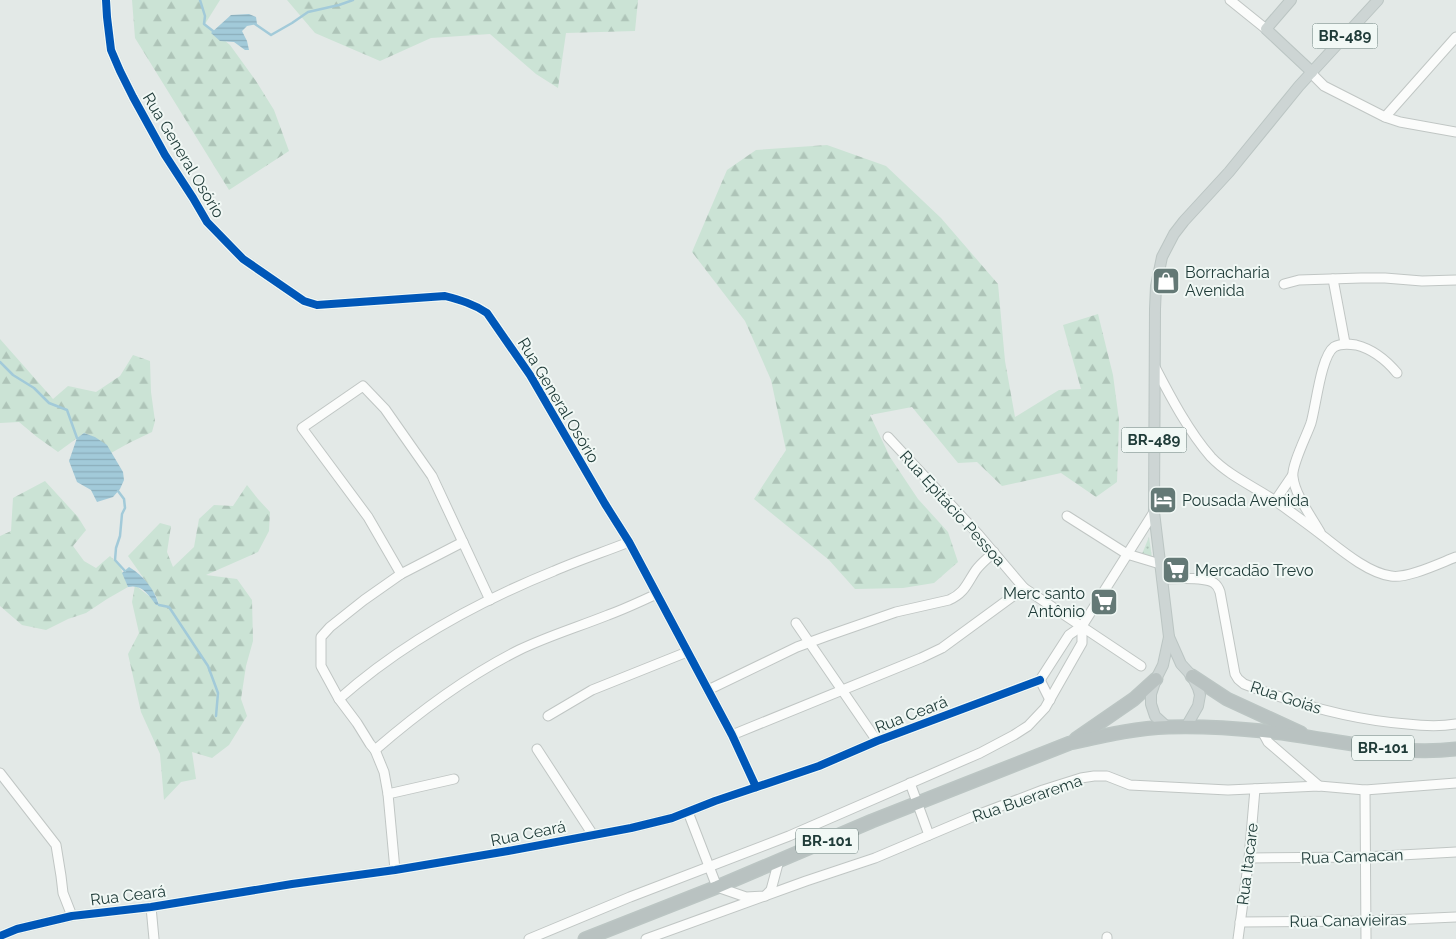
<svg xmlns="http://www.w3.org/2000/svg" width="1456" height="939" font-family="Raleway,sans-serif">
	<defs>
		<pattern id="grass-dots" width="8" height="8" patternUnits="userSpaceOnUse" patternTransform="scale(1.25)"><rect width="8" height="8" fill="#cbe3d5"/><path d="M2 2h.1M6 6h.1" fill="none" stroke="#aec4b8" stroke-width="1.8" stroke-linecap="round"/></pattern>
		<pattern id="forest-firs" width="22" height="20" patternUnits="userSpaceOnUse" patternTransform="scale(1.25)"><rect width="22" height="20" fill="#cbe3d5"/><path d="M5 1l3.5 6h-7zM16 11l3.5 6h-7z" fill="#aec4b8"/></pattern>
		<pattern id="water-rules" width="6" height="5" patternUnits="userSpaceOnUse" patternTransform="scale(1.25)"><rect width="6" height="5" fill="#a2cad9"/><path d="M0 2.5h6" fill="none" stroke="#8baebb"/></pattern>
	</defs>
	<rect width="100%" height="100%" fill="#e3e9e7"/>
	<path fill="url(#grass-dots)" d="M1149,537L1152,558L1142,554Z"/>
	<g fill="url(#forest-firs)">
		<path d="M132,0H220L205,24L230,45L256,81L274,110L289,151L229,190L135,38Z"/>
		<path d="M287,0H638L635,31L566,33L558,88L536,74L490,34L431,38L380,61L315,33Z"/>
		<path d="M827,145L886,166L941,218L998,284L1005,361L1015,417L1059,390L1081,389L1063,325L1098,314L1113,375L1119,420L1117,482L1096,497L1061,473L1002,486L977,462L958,463L912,407L870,415L890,457L918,499L948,532L958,562L934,583L903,588L855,589L829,560L754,499L786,450L771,380L745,321L692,252L727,170L756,150Z"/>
		<path d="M0,339L53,399L68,386L96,392L120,376L133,355L150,361L151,392L155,421L152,432L129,443L111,453C102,442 98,438 84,433L58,452L37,437L19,422L0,423Z"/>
		<path d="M45,481L78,517L86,530L73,546L84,561L96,568L110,556L120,566L128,587L107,599L86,613L68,619L46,630L22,625L0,606V536L11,531L13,498Z"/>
		<path d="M247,485L258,499L270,512L269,531L258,552L206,575L237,579L252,600L253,641L246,666L241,699L247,716L229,745L212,758L192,752L196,779L181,782L164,800L160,754L141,712L128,654L139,633L132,602L135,585L159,604L156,596L128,556L160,523L171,526L167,552L173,567L194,547L199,519L214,505L233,506Z"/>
	</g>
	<g fill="url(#water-rules)">
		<path d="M249,14L256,17L257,24L247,26L242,31L247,41L249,50H245L234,42L220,41L211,33L231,15Z"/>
		<path d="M84,433L95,437L107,445L123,472L124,480L120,489L113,497L97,502L91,490L77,482L69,461L77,438Z"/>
		<path d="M129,567C144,576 154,589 159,605H156C148,594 142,584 128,587L122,573Z"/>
	</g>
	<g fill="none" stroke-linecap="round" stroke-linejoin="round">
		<g stroke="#a2cad9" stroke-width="2.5">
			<path d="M200,0L205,16L204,24L213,31"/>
			<path d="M255,24L271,35L292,23L308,12L339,5L353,0"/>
			<path d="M0,362L13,375L34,388L49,403L67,410L77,438"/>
			<path d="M118,491L124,499L125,508L122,514L120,536L116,548L115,560L125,571"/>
			<path d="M159,605L169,607L208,666L218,693L216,716"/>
		</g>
		<g stroke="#c0c6c4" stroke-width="11">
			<g id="minor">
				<path d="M106,0L107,17L111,50L120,71L133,97L165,155L193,198L207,222L243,259L304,301L317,305L445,296C460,300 474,304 487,313L530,375L605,504L629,542L732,735L756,787"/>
				<path d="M1230,0L1266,29"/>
				<path d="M1312,72L1315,77L1324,86L1385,117L1400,122L1456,132"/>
				<path d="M1385,117L1456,37"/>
				<path d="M1333,279L1345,343"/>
				<path d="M1284,284L1299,280L1361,278H1385L1422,281L1456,280"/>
				<path d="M1155,367C1170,396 1189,432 1211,457C1229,476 1255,487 1277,502C1292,513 1308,524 1323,536C1341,550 1368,573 1391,576C1407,579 1440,563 1456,557"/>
				<path d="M888,437L978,534L1024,588L1141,666"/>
				<path d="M1275,501L1292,476"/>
				<path d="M1067,516L1127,554L1160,564"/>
				<path d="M1320,532C1311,516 1295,495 1293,477C1291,466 1307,435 1311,423C1316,406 1321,356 1334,347C1341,343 1349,344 1356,345C1372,349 1387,361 1397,373"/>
				<path d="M401,574L368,517L302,428L363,386L385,409L432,476L490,600"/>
				<path d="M1162,579C1174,579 1204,576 1214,583C1217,585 1219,589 1220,592L1235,674L1238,679L1244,684C1296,704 1351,720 1407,724C1423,726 1439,727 1456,724"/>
				<path d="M796,623L877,741"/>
				<path d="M1040,680L1069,635L1082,626L1154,512"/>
				<path d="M1040,680L1050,700"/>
				<path d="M708,690L797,647L827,636L896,612L949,600C965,593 967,583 976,570C981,563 988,558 994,552"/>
				<path d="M339,699C401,644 477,602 554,571C579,560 604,552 629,542"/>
				<path d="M548,716L592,690L687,652"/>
				<path d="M1262,731L1268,742L1319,786"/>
				<path d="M732,735L921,658L942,648L1024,588"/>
				<path d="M537,749L593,835"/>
				<path d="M375,750C419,712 467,676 519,650C548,636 578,627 608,615C625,609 641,601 657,594"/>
				<path d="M0,773L56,845L61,876L63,893L72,916"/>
				<path d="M910,783L929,835"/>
				<path d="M1365,790L1366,939"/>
				<path d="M388,794L454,779"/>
				<path d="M688,812L717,887L746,897L765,896L771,890L779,860"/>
				<path d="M1249,858L1365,857L1456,852"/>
				<path d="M395,870L388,794L384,772L375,750L370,744L357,723L339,699L321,666V637L330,627L364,600L401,574L463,542"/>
				<path d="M151,907L154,939"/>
				<path d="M1240,922L1366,921L1456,917"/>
				<path d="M0,936L17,929L72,916L151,907L292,884L395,870L508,851L631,828L672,818L715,801L819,766L877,741L1040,680"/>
				<path d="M529,939L630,897L789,836L980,753L1014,735L1028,726L1045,708L1082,643V626"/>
				<path d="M646,939L806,881L875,858L972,817L1043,790L1081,778L1094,776H1107L1130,785L1228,790L1319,786L1365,790L1456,783"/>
				<path d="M1107,939V937"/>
				<path d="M1238,939L1249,858L1255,789"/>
			</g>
		</g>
		<g stroke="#bbc5c3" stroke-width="12">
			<g id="major">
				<path d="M1291,0L1266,29L1312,72"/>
				<path d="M1167,727L1155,716L1151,704V694L1156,679L1163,665L1169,637"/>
				<path d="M1186,727L1198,706L1200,695L1198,688L1192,676L1181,664L1169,637L1154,512L1155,309L1156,286L1162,257L1174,234L1184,221L1229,172L1299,86L1378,0"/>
			</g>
		</g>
		<g stroke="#bbc5c3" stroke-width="15">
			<g id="highway">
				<path d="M1192,676L1227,699L1301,733"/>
				<path d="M1076,739L1134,699L1156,679"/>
				<path d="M585,939L717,887L872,821L1070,743C1102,736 1135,728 1168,727C1197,726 1233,728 1263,731C1326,737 1393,757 1456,749"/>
			</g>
		</g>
		<use href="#minor" stroke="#fbfcfb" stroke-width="9"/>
		<use href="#major" stroke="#cdd5d4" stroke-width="10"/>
		<use href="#highway" stroke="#b9c2c1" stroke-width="12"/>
		<g stroke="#f1f8f5" stroke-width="11">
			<g id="cycleway">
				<path d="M106,0L107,17L111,50L120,71L133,97L165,155L193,198L207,222L243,259L304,301L317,305L445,296C460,300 474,304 487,313L530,375L605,504L629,542L732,735L756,787"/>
				<path d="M0,936L17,929L72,916L151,907L292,884L395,870L508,851L631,828L672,818L715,801L819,766L877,741L1040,680"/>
			</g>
		</g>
		<use href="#cycleway" stroke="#0057b8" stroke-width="8"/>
	</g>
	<defs>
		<g id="shop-square" transform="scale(1.4375)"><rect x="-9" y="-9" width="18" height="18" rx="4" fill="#647976" stroke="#f1f8f5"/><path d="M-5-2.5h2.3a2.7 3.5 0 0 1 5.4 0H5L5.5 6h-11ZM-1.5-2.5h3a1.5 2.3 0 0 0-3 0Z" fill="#fff"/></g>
		<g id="hotel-square" transform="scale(1.4375)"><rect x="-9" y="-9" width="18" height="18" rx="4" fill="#647976" stroke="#f1f8f5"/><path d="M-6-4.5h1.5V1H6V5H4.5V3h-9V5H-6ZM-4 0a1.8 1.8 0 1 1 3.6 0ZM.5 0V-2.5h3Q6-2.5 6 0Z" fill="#fff"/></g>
		<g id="supermarket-square" transform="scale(1.4375)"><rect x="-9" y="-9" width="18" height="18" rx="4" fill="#647976" stroke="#f1f8f5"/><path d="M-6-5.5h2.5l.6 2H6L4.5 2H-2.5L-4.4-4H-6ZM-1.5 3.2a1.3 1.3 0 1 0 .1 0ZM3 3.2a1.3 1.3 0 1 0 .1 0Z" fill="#fff"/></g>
	</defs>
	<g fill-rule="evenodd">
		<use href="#shop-square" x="1166" y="281"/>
		<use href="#hotel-square" x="1163" y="500"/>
		<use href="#supermarket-square" x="1176" y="570"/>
		<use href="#supermarket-square" x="1104" y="602"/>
	</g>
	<g text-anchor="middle" stroke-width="4" stroke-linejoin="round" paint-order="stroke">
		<g fill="#f1f8f5" stroke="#5f7471" stroke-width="1">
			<rect x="1312.5" y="23.5" width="65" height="25" rx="4"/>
			<rect x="1121.5" y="427.5" width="65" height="25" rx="4"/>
			<rect x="1352" y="735.5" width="62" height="25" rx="4"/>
			<rect x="796" y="828.5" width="62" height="25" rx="4"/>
		</g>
		<g font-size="15" font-weight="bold" fill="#203c39">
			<text x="1345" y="41">BR-489</text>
			<text x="1154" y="445">BR-489</text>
			<text x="1383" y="753">BR-101</text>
			<text x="827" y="846">BR-101</text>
		</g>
		<g font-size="16" fill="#203c39" stroke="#f1f8f5">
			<text transform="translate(184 155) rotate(59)" y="6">Rua General Osório</text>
			<text transform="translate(559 400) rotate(59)" y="6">Rua General Osório</text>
			<text transform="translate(953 508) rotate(48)" y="6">Rua Epitácio Pessoa</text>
			<text transform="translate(1286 697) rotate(18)" y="6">Rua Goiás</text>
			<text transform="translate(911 714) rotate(-21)" y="6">Rua Ceará</text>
			<text transform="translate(1027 798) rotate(-19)" y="6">Rua Buerarema</text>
			<text transform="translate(528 833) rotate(-11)" y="6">Rua Ceará</text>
			<text transform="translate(1352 856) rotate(-2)" y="6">Rua Camacan</text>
			<text transform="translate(1247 864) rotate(-83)" y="6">Rua Itacare</text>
			<text transform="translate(128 895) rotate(-7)" y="6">Rua Ceará</text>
			<text transform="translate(1348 920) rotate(-1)" y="6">Rua Canavieiras</text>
		</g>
		<g font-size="16" fill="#203c39" stroke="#f1f8f5" text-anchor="start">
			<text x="1185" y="278">Borracharia<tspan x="1185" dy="18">Avenida</tspan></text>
			<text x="1182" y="506">Pousada Avenida</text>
			<text x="1195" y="576">Mercadão Trevo</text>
			<text x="1085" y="599" text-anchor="end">Merc santo<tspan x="1085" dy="18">Antônio</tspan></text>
		</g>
	</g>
</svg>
